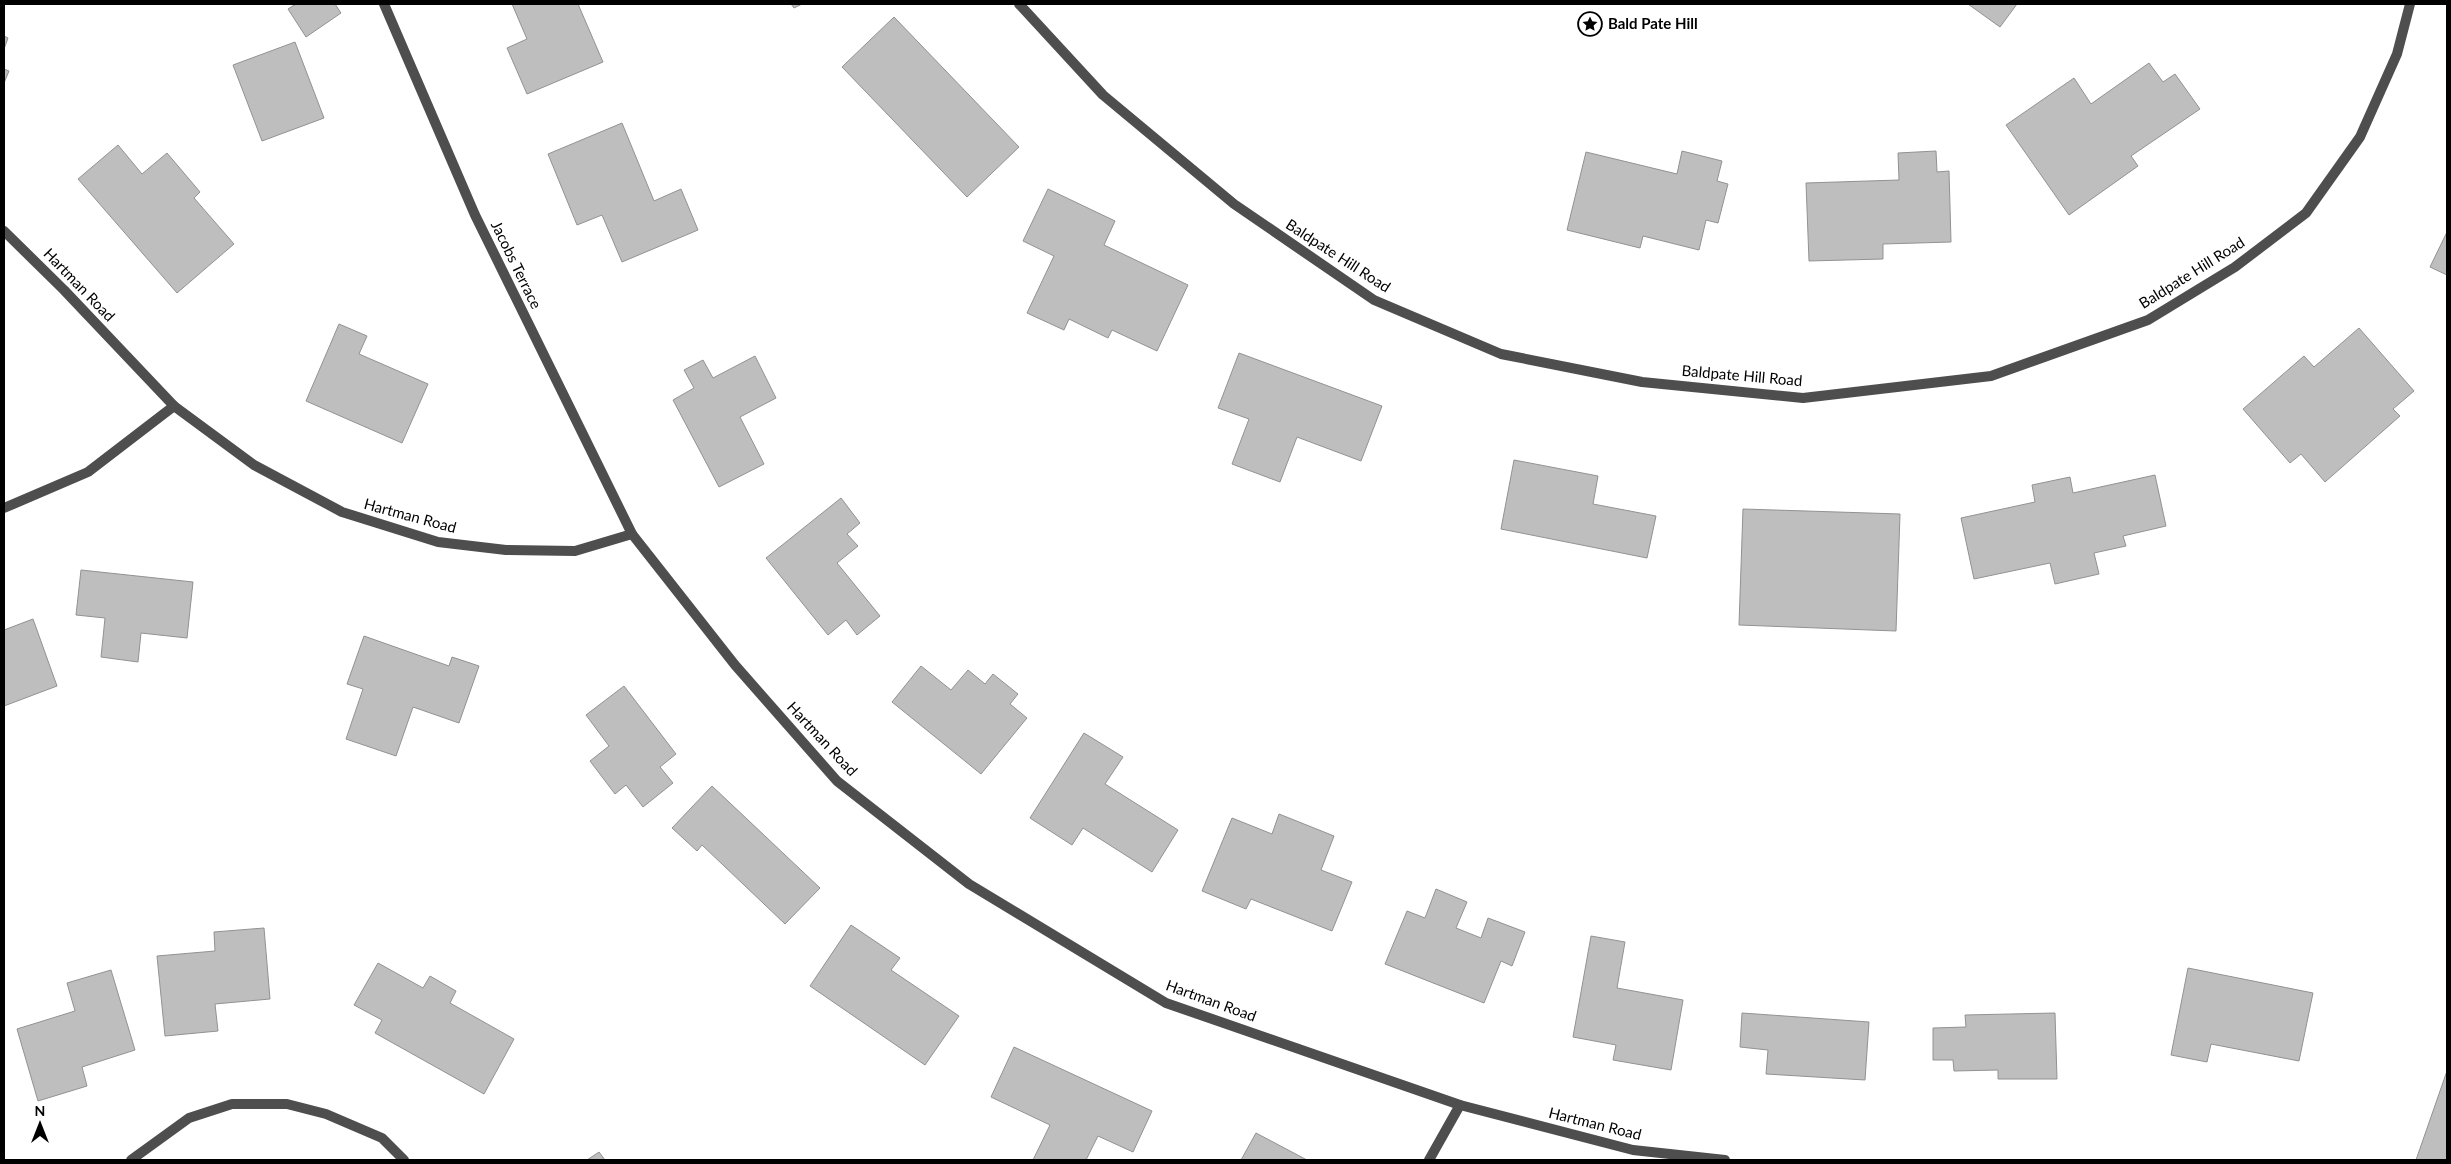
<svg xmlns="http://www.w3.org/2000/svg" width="2451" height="1164" font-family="Lato,sans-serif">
	<rect width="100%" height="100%" fill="#fff"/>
	<g fill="#bebebe" stroke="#929292">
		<path d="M296,4H335L341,13L306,37L288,9Z"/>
		<path d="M512,4H578L603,62L527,94L507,48L527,39Z"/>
		<path d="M791,4H802L794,8Z"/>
		<path d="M1968,4H2017L2000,27Z"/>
		<path d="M894,17L1019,147L967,197L842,67Z"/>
		<path d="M4,36L8,38L4,49Z"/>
		<path d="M295,42L324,118L262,141L233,65Z"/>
		<path d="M2149,63L2163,82L2175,74L2200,109L2131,156L2138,166L2069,215L2006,125L2074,78L2091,104Z"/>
		<path d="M4,69L9,71L4,83Z"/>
		<path d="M622,123L654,201L681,189L698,230L622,262L602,215L577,225L548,154Z"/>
		<path d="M118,145L142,174L167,153L200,192L194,198L234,244L177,293L78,179Z"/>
		<path d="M1682,151L1722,161L1717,181L1728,184L1718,223L1706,220L1699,250L1643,236L1640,248L1567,230L1586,152L1677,174Z"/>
		<path d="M1936,151L1937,172L1949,171L1951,242L1883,244V259L1809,261L1806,183L1899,180L1898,153Z"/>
		<path d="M1048,189L1115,221L1104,245L1188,285L1157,351L1112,330L1108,338L1069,319L1064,330L1027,313L1054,256L1023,241Z"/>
		<path d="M2447,232V275L2430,267Z"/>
		<path d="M339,324L367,336L359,354L428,384L402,443L306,401Z"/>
		<path d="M2359,328L2414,391L2393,409L2400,416L2325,482L2301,454L2290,463L2243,409L2304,356L2314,367Z"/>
		<path d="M1239,353L1382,406L1361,461L1297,437L1280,482L1232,464L1249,419L1218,408Z"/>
		<path d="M755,356L776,398L740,417L764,464L719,487L673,400L694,388L684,370L703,360L713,378Z"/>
		<path d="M1514,460L1598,476L1593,504L1656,516L1647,558L1501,529Z"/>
		<path d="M2155,475L2166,526L2123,536L2126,546L2094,553L2099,574L2055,584L2050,563L1974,579L1961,518L2035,502L2032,485L2070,477L2073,493Z"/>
		<path d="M841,498L860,523L847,534L858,546L837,563L880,616L857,635L846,620L828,635L766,558Z"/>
		<path d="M1743,509L1900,514L1896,631L1739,625Z"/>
		<path d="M81,570L193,582L187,638L141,633L138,662L101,657L105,618L76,615Z"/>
		<path d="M33,619L57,686L4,706V630Z"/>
		<path d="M364,636L449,666L452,657L479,666L459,723L413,707L396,756L346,739L363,689L347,684Z"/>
		<path d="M921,666L951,690L968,670L985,684L993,674L1018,694L1010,704L1027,718L981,774L892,702Z"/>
		<path d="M624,686L676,754L660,767L673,783L643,807L626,785L615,794L590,761L609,746L586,715Z"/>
		<path d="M1084,733L1123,757L1105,784L1178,830L1152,872L1083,828L1072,845L1030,818Z"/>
		<path d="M712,786L820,888L785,924L702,845L697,851L672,828Z"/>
		<path d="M1279,814L1334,836L1321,870L1352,882L1332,931L1251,899L1246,909L1202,891L1232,818L1272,834Z"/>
		<path d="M1436,889L1467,902L1456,928L1481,938L1488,918L1525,932L1512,966L1501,961L1484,1003L1385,964L1407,911L1425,918Z"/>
		<path d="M851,925L900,958L891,970L959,1016L925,1065L810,986Z"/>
		<path d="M264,928L270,999L215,1004L218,1031L165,1036L157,956L215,951L214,932Z"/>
		<path d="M1591,936L1625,942L1617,988L1683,1000L1671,1070L1613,1060L1616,1045L1573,1037Z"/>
		<path d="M378,963L423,988L430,976L456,991L450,1003L514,1039L484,1094L375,1033L382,1020L354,1005Z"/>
		<path d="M2188,968L2313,993L2299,1061L2211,1044L2207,1062L2171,1055Z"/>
		<path d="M111,970L135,1050L82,1067L87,1086L38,1101L17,1029L75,1011L67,983Z"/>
		<path d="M1742,1013L1869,1022L1865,1080L1766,1074L1768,1050L1740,1047Z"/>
		<path d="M2055,1013L2057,1079H1998V1070L1954,1071L1953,1060H1933V1028L1966,1027L1965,1015Z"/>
		<path d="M1014,1047L1152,1111L1133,1152L1098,1136L1086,1160H1033L1050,1125L991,1097Z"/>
		<path d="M2447,1071V1160H2416Z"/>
		<path d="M1256,1133L1307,1160H1241Z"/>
		<path d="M599,1152L605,1160H587Z"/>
	</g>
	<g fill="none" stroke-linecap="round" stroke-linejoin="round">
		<g stroke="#4e4e4e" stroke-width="10">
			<path d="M384,4L475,215L632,534"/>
			<path d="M1019,4L1103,95L1234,204L1374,300L1501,354L1642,382L1803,398L1991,376L2148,320L2235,267L2306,213L2360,137L2397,54L2410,4"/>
			<path d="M4,231L64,290L174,406L254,465L342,512L438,542L506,550L575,551L632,534L735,665L837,781L969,884L1166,1003L1460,1105L1633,1150L1725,1160"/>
			<path d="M4,508L88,472L174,406"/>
			<path d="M131,1160L189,1118L232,1104H287L326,1114L382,1138L404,1160"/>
			<path d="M1429,1160L1460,1105"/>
		</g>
	</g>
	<defs>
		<g id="sight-ring" transform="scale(1.25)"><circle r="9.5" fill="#fff" stroke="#000" stroke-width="1.5"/><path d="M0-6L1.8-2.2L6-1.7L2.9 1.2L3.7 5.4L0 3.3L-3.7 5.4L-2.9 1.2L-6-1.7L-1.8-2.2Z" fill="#000"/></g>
	</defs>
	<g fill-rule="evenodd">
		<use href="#sight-ring" x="1590" y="24"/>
	</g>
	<g text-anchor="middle" stroke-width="4" stroke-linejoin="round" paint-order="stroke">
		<g font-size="15" font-weight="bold" fill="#000" stroke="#fff" text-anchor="start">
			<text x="1608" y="29">Bald Pate Hill</text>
		</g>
		<g font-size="15" fill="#000" stroke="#fff">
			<text transform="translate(1338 256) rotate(33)" y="5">Baldpate Hill Road</text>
			<text transform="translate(516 265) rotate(64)" y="5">Jacobs Terrace</text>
			<text transform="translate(2192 273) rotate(-32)" y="5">Baldpate Hill Road</text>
			<text transform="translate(79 285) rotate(46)" y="5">Hartman Road</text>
			<text transform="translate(1742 376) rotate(5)" y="5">Baldpate Hill Road</text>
			<text transform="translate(410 516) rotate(15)" y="5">Hartman Road</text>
			<text transform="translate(822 739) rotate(47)" y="5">Hartman Road</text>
			<text transform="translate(1211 1001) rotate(20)" y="5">Hartman Road</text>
			<text transform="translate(1595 1124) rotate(14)" y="5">Hartman Road</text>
		</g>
	</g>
	<rect width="2451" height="1164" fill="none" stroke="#000000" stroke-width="10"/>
	<g transform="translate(40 1124)" stroke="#ffffff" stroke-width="4" paint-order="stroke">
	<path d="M0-4L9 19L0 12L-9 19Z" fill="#000000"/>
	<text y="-8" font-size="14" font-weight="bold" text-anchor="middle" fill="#000000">N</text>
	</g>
</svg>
